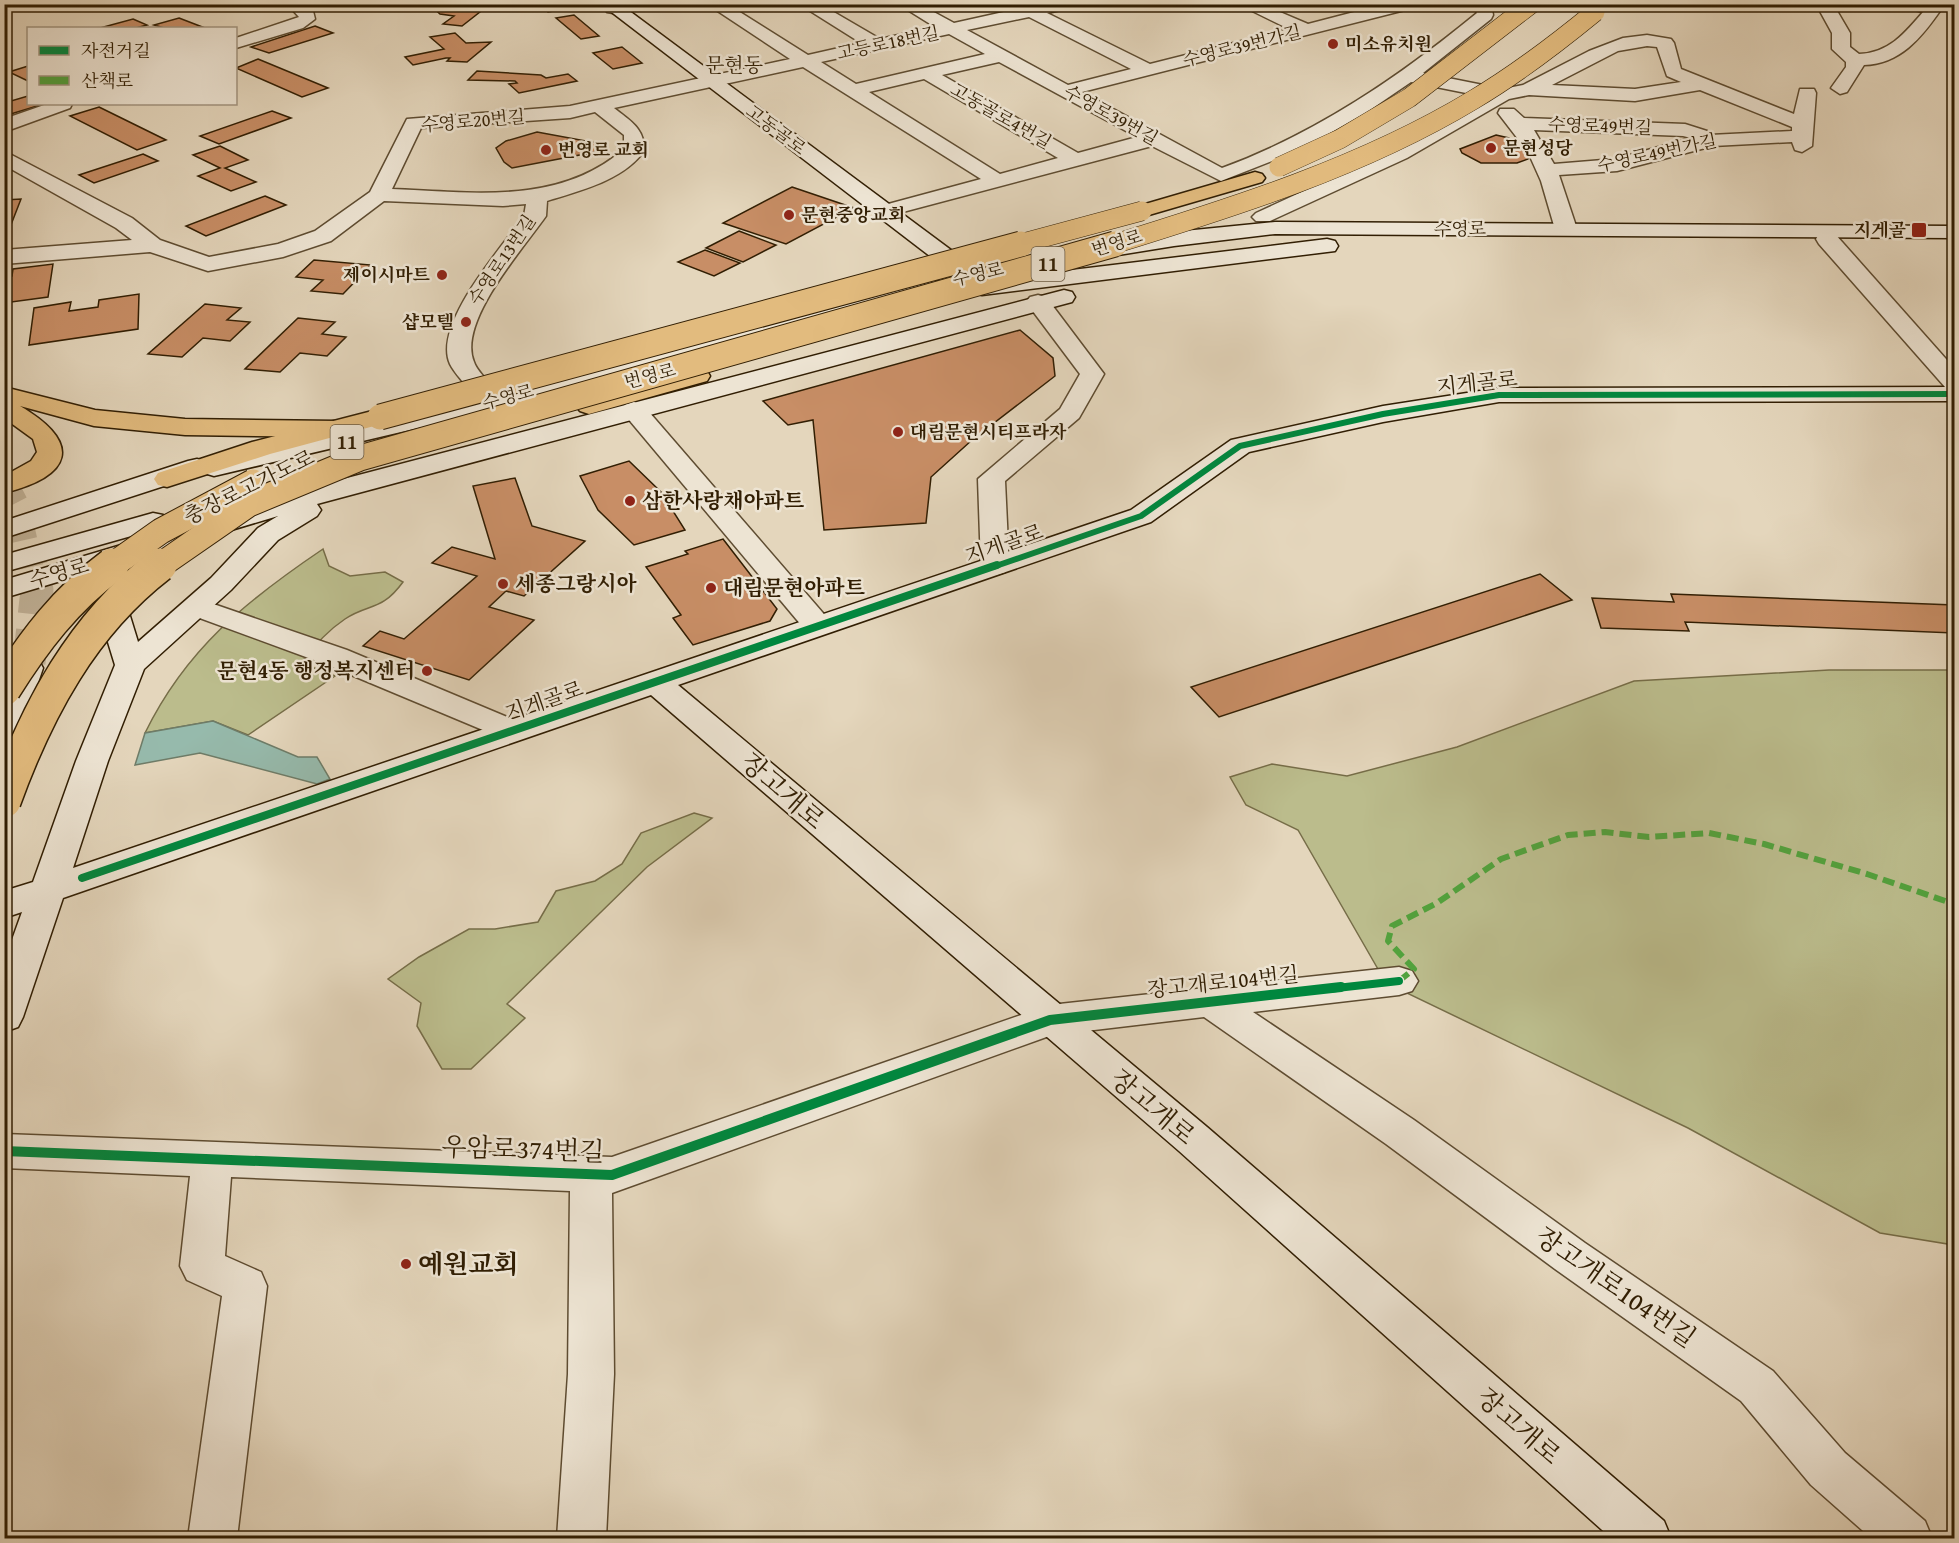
<svg xmlns="http://www.w3.org/2000/svg" width="1959" height="1543" font-family="'Gentium Book Plus','Noto Serif KR',serif">
	<rect width="100%" height="100%" fill="#e4d6bc"/>
	<filter id="stains"><feTurbulence type="fractalNoise" baseFrequency=".00333" numOctaves="4"/><feColorMatrix values="0 0 0 0 .2 0 0 0 0 .09 0 0 0 0 .02 0 0 0 .5 -.17"/></filter>
	<radialGradient id="worn" r=".72"><stop offset=".6" stop-color="#630" stop-opacity="0"/><stop offset="1" stop-color="#630" stop-opacity=".3"/></radialGradient>
	<g fill="#bbbc8c" stroke="#766d48" stroke-width="1.5">
		<path d="M323,549L329,566L350,576L385,572L403,582C381,612 369,603 345,619C327,631 313,647 301,663L335,676L248,735L213,721L145,733C186,649 246,601 323,549Z"/>
		<path d="M1829,670H1954V1245L1880,1233L1688,1128L1386,983L1298,830L1246,805L1230,777L1272,764L1347,776L1457,747L1634,681Z"/>
		<path d="M694,813L712,818L647,867L507,1004L525,1018L471,1069H442L417,1026L421,1003L388,979L419,957L469,929H495L538,922L556,891L595,881L622,864L641,833Z"/>
	</g>
	<path fill="#96baac" stroke="#6e7c68" stroke-width="1.5" d="M213,721L298,757H317L330,779L317,784L200,753L135,765L145,733Z"/>
	<g fill="#c88e66" stroke="#311e03" stroke-width="1.5">
		<path d="M185,4H217L194,11L181,6Z"/>
		<path d="M429,4H457L461,8H485L462,26L443,24L454,16L440,14Z"/>
		<path d="M539,4H559L565,9L548,12Z"/>
		<path d="M574,15L599,36L581,39L556,18Z"/>
		<path d="M179,18L205,28H164L154,25Z"/>
		<path d="M133,19L147,25L136,28H100Z"/>
		<path d="M315,26L333,33L269,53L251,47Z"/>
		<path d="M455,33L466,43L491,42L467,62L447,61L450,58H446L413,65L405,57L444,49L430,37Z"/>
		<path d="M622,47L642,63L613,69L593,53Z"/>
		<path d="M258,59L328,88L302,97L236,68Z"/>
		<path d="M28,66V81L9,72Z"/>
		<path d="M477,71L541,75L546,78L568,74L577,81L519,93L509,84L517,83L515,81L468,80Z"/>
		<path d="M28,96V104H44L4,116V103Z"/>
		<path d="M99,107L166,140L137,150L70,116Z"/>
		<path d="M272,111L291,118L219,144L200,136Z"/>
		<path d="M537,132L597,143L595,152L512,168L504,162L496,148L506,141Z"/>
		<path d="M1496,135L1509,138L1529,156L1528,159L1517,163H1481L1462,153L1460,149Z"/>
		<path d="M220,146L248,160L225,168L256,182L231,191L198,176L220,168L193,155Z"/>
		<path d="M143,154L158,161L94,183L79,175Z"/>
		<path d="M792,187L854,208L786,244L723,223Z"/>
		<path d="M265,196L286,205L206,236L186,226Z"/>
		<path d="M21,199L7,235H4V200Z"/>
		<path d="M739,231L776,245L743,262L706,248Z"/>
		<path d="M705,250L740,263L714,276L678,262Z"/>
		<path d="M314,260L371,265L343,294L311,291L323,280L296,277Z"/>
		<path d="M53,264L48,297L4,303V277L12,276L13,269Z"/>
		<path d="M139,294L138,329L29,345L34,308L71,302L69,311L98,307L99,300Z"/>
		<path d="M205,304L241,308L227,320L250,322L230,341L203,338L182,357L148,354Z"/>
		<path d="M298,318L335,322L322,334L346,337L327,356L300,353L280,372L245,369Z"/>
		<path d="M1020,330L1053,358L1055,376L972,440L931,477L926,523L824,530L813,420L788,425L763,401Z"/>
		<path d="M629,461L661,492L685,530L634,545L598,510L580,476Z"/>
		<path d="M515,478L532,526L585,541L524,596L506,591L489,607L534,620L469,680L363,646L380,631L404,639L477,576L432,563L452,547L495,559L473,486Z"/>
		<path d="M723,539L777,609L770,621L693,645L673,618L681,615L646,567L688,554L685,551Z"/>
		<path d="M1540,574L1572,600L1219,717L1191,687Z"/>
		<path d="M1671,594L1954,605V633L1685,622L1689,631L1601,628L1592,598L1674,602Z"/>
	</g>
	<g fill="none" stroke-linecap="round" stroke-linejoin="round">
		<path stroke="#c0b197" stroke-width="25" stroke-dasharray="25 13" stroke-linecap="butt" d="M4,481L17,506L31,567"/>
		<path stroke="#c0b197" stroke-width="33" stroke-dasharray="33 16" stroke-linecap="butt" d="M29,663L37,590L31,565"/>
		<g stroke="#5e4c31" stroke-width="3">
			<g id="street">
				<path d="M287,4H305L313,11L315,19L303,28L236,48V38L299,17Z"/>
				<path d="M607,4H637L635,8L613,13L607,12L605,8Z"/>
				<path d="M707,4H727L808,55L861,43L799,4H820L880,39L935,27L898,4H919L954,23L1017,9L1018,4H1072L1070,8L1047,13L1150,64L1289,29L1238,4H1261L1308,24L1385,4H1415L1413,8L1082,92L1222,168C1317,133 1399,77 1477,13L1472,4H1491L1493,15L1491,19L1423,73L1503,89L1523,85L1589,51L1623,38L1647,35L1671,39L1674,43L1681,69L1794,114L1800,89H1814L1816,93L1812,146L1802,152L1795,150L1792,142L1713,146L1617,171L1559,175L1577,229L1574,234H1558L1555,229L1541,181L1528,152L1498,113L1500,109H1514L1524,118L1685,124L1707,131L1710,135L1792,131V127L1700,90L1635,101L1529,95L1509,99L1407,158L1270,221H1256L1252,217L1256,213L1393,150L1486,97L1411,82L1367,112L1300,150L1221,181L1152,146L884,217L877,215L873,211L877,207L981,179L803,67L614,108C630,121 645,128 644,151C624,180 579,191 547,201L546,216C523,249 457,322 474,362C476,369 483,375 487,381L484,386L475,388L466,386C461,379 454,372 450,364C432,325 502,247 524,216L526,204L503,206L384,201L331,241L283,257L208,271L150,252L4,264V250L132,240L116,228L4,165V151L132,218L160,240L209,257L278,244L315,231L370,192L407,119L570,106L790,59ZM1029,17L1131,69L1068,85L967,30ZM949,34L985,54L856,84L821,62ZM1647,46L1657,47L1667,76L1681,82L1635,89L1552,85L1618,51ZM999,62L1137,137L1078,153L942,75ZM924,79L1058,158L1000,174L869,92ZM595,112L624,135V149C559,206 471,192 392,189L421,128L570,118ZM1534,130L1683,136L1691,138L1615,159L1554,164Z"/>
				<path d="M1816,4H1833L1850,33V47L1859,54C1889,53 1905,33 1923,12L1905,8L1903,4H1935L1940,11C1921,38 1900,64 1864,65L1847,92L1840,94L1831,88L1846,67V62L1832,49V33Z"/>
				<path d="M47,104H72L70,108L4,132V119Z"/>
				<path d="M1827,232L1835,234L1954,368V389L1945,387L1819,244L1816,239L1819,234Z"/>
				<path d="M1038,295L1046,297L1104,374L1079,418L1005,481L1009,566L1005,572L995,575L985,572L981,566L978,479L1060,409L1080,374L1026,302L1030,297Z"/>
				<path d="M634,402L643,405L829,620L833,626L829,632L818,635L807,632L625,415L621,410L625,405Z"/>
				<path d="M196,598L347,650L524,724L529,731L524,738L513,741L502,738L325,664L186,613L181,607L186,601Z"/>
				<path d="M1399,967L1412,971L1418,981L1412,991L1399,995L1253,1012L1414,1120L1585,1243L1773,1371L1845,1453L1925,1521L1932,1538H1871L1811,1485L1741,1401L1555,1269L1386,1144L1204,1017L1052,1035L612,1193L614,1374L606,1538H557L568,1374L570,1191L231,1177L225,1256L261,1272L267,1286L237,1538H188L222,1296L187,1280L180,1266L190,1176L4,1168V1134L612,1157L1050,1005Z"/>
			</g>
		</g>
		<g stroke="#311e03" stroke-width="3">
			<g id="secondary">
				<path d="M601,4H620L951,250L954,255L951,260H935Z"/>
				<path d="M1275,222L1954,226V238L1275,234L1174,246L1106,257L1098,255L1095,250L1098,245L1106,243L1174,232Z"/>
				<path d="M1327,239L1335,241L1338,246L1335,251L982,295L974,293L971,288L974,283L982,281Z"/>
				<path d="M929,279L937,281L940,286L937,291L435,424L214,476L204,473L4,538V521L188,461L197,459L207,462L422,412Z"/>
				<path d="M1064,290L1072,292L1075,297L1072,302L317,504L321,510L317,516L278,540L231,590L144,669L108,761L73,868L1131,510L1231,440L1383,406L1499,388L1954,387V401L1499,402L1383,422L1249,452L1151,522L678,685L1207,1127L1664,1521L1671,1538H1611L1179,1151L651,695L63,898L23,1017L18,1027L4,1032V962L22,912L4,918V891L33,882L76,761L115,665L96,603L86,586L91,580L101,577L111,580L126,603L138,642L211,578L258,528L278,516L4,598V580L332,482Z"/>
				<path d="M153,513L163,515L167,521L163,527L4,572V555Z"/>
				<path d="M28,658L39,661L43,668L20,736L15,743L4,746V690L17,661Z"/>
			</g>
		</g>
		<g stroke="#311e03" stroke-width="3">
			<path id="primary" d="M4,387L95,410L185,419L337,421L346,424L350,429L346,434L337,437L185,435L94,426L20,406C83,443 73,476 4,493V476L31,461L37,452L33,439L4,418Z"/>
		</g>
		<g stroke="#311e03" stroke-width="3">
			<g id="highway">
				<path d="M1255,172L1262,174L1265,178L1262,182L1142,217L1135,215L1131,211L1135,207Z"/>
				<path d="M698,369L707,371L710,376L707,381L589,414L580,411L576,406L580,401Z"/>
				<path d="M380,409L389,412L393,417L389,422L270,454L167,487L158,485L154,479L158,473L252,442Z"/>
			</g>
		</g>
		<use href="#street" fill="#ede4d3" fill-rule="evenodd"/>
		<use href="#secondary" fill="#ede4d3" fill-rule="evenodd"/>
		<use href="#primary" fill="#e2bb7e" fill-rule="evenodd"/>
		<use href="#highway" fill="#e2bb7e" fill-rule="evenodd"/>
		<g stroke="#311e03" stroke-width="20" stroke-linecap="butt">
			<g id="highway-bridge-far2">
				<path d="M1279,167L1340,139L1409,98L1531,4"/>
				<path d="M1015,245L1142,211"/>
				<path d="M1111,245C1234,207 1362,167 1473,100C1517,74 1556,44 1595,12"/>
			</g>
		</g>
		<g stroke="#311e03" stroke-width="27" stroke-linecap="butt">
			<g id="highway-bridge-far1">
				<path d="M380,417L1021,244"/>
				<path d="M110,567L161,531L253,482"/>
				<path d="M158,567L249,504L360,458L1115,244"/>
			</g>
		</g>
		<g stroke="#311e03" stroke-width="36" stroke-linecap="butt">
			<g id="highway-bridge">
				<path d="M4,689C34,641 66,599 112,565"/>
				<path d="M4,801C37,710 82,625 160,565"/>
			</g>
		</g>
		<use href="#highway-bridge-far2" stroke="#e2bb7e" stroke-width="19"/>
		<use href="#highway-bridge-far1" stroke="#e2bb7e" stroke-width="25"/>
		<use href="#highway-bridge" stroke="#e2bb7e" stroke-width="33"/>
		<path stroke="#52a23d" stroke-width="6" stroke-dasharray="12 6" stroke-linecap="butt" d="M1399,981L1414,969L1388,941L1392,926L1437,903L1501,859L1568,835L1605,832L1649,837L1709,833L1764,844L1867,874L1954,904"/>
		<g stroke="#ede4d3" stroke-width="9">
			<path id="cycleway-far2" d="M993,567L1141,516L1240,446L1383,414L1499,395L1954,394"/>
		</g>
		<g stroke="#ede4d3" stroke-width="11">
			<g id="cycleway-far1">
				<path d="M82,878L997,565"/>
				<path d="M1328,989L1399,981"/>
			</g>
		</g>
		<g stroke="#ede4d3" stroke-width="14">
			<path id="cycleway" d="M4,1151L612,1175L1050,1020L1341,987"/>
		</g>
		<use href="#cycleway-far2" stroke="#00873e" stroke-width="6"/>
		<use href="#cycleway-far1" stroke="#00873e" stroke-width="8"/>
		<use href="#cycleway" stroke="#00873e" stroke-width="10"/>
	</g>
	<g fill="#8f2418" stroke="#ede4d3" stroke-width="2">
		<circle cx="1333" cy="44" r="6"/>
		<circle cx="1491" cy="148" r="6"/>
		<circle cx="546" cy="150" r="6"/>
		<circle cx="789" cy="215" r="6"/>
		<rect x="1911" y="222" width="16" height="16" rx="3"/>
		<circle cx="442" cy="275" r="6"/>
		<circle cx="466" cy="322" r="6"/>
		<circle cx="898" cy="432" r="6"/>
		<circle cx="630" cy="501" r="6"/>
		<circle cx="503" cy="584" r="6"/>
		<circle cx="711" cy="588" r="6"/>
		<circle cx="427" cy="671" r="6"/>
		<circle cx="406" cy="1264" r="6"/>
	</g>
	<g text-anchor="middle" stroke-width="5" stroke-linejoin="round" paint-order="stroke">
		<g font-size="18" fill="#311e03" stroke="#ede4d3">
			<text transform="translate(888 43) rotate(-12)" y="6">고등로18번길</text>
			<text transform="translate(1242 46) rotate(-14)" y="6">수영로39번가길</text>
			<text transform="translate(1111 115) rotate(29)" y="6">수영로39번길</text>
			<text transform="translate(1001 116) rotate(30)" y="6">고동골로4번길</text>
			<text transform="translate(473 121) rotate(-5)" y="6">수영로20번길</text>
			<text transform="translate(1600 126) rotate(2)" y="6">수영로49번길</text>
			<text transform="translate(776 130) rotate(37)" y="6">고동골로</text>
			<text transform="translate(1657 153) rotate(-12)" y="6">수영로49번가길</text>
			<text transform="translate(1460 229) rotate(-1)" y="6">수영로</text>
			<text transform="translate(1117 243) rotate(-17)" y="6">번영로</text>
			<text transform="translate(502 260) rotate(-56)" y="6">수영로13번길</text>
			<text transform="translate(978 274) rotate(-13)" y="6">수영로</text>
			<text transform="translate(650 376) rotate(-15)" y="6">번영로</text>
			<text transform="translate(508 397) rotate(-15)" y="6">수영로</text>
		</g>
		<g font-size="18" font-weight="bold" fill="#311e03" stroke="#ede4d3" text-anchor="start">
			<text x="1345" y="50">미소유치원</text>
			<text x="1503" y="154">문현성당</text>
			<text x="558" y="156">번영로 교회</text>
			<text x="801" y="221">문현중앙교회</text>
			<text x="1906" y="236" text-anchor="end">지게골</text>
			<text x="430" y="281" text-anchor="end">제이시마트</text>
			<text x="454" y="328" text-anchor="end">샵모텔</text>
			<text x="910" y="438">대림문현시티프라자</text>
		</g>
		<g font-size="20" fill="#311e03" stroke="#ede4d3">
			<text x="734" y="72">문현동</text>
		</g>
		<g fill="#ede4d3" stroke="#695941" stroke-width="1.5">
			<rect x="1031.5" y="247" width="33" height="34" rx="4.5"/>
			<rect x="330.5" y="425" width="33" height="34" rx="4.5"/>
		</g>
		<g font-size="20" font-weight="bold" fill="#311e03">
			<text x="1048" y="271">11</text>
			<text x="347" y="449">11</text>
		</g>
		<g font-size="21" fill="#311e03" stroke="#ede4d3">
			<text transform="translate(1477 383) rotate(-6)" y="7">지게골로</text>
			<text transform="translate(249 487) rotate(-26)" y="7">충장로고가도로</text>
			<text transform="translate(1004 544) rotate(-19)" y="7">지게골로</text>
			<text transform="translate(59 573) rotate(-16)" y="7">수영로</text>
			<text transform="translate(544 701) rotate(-19)" y="7">지게골로</text>
			<text transform="translate(1223 982) rotate(-6)" y="7">장고개로104번길</text>
		</g>
		<g font-size="21" font-weight="bold" fill="#311e03" stroke="#ede4d3" text-anchor="start">
			<text x="642" y="508">삼한사랑채아파트</text>
			<text x="515" y="591">세종그랑시아</text>
			<text x="723" y="595">대림문현아파트</text>
			<text x="415" y="678" text-anchor="end">문현4동 행정복지센터</text>
		</g>
		<g font-size="26" fill="#311e03" stroke="#ede4d3">
			<text transform="translate(783 791) rotate(41)" y="9">장고개로</text>
			<text transform="translate(1153 1107) rotate(40)" y="9">장고개로</text>
			<text transform="translate(523 1149) rotate(2)" y="9">우암로374번길</text>
			<text transform="translate(1616 1287) rotate(35)" y="9">장고개로104번길</text>
			<text transform="translate(1519 1426) rotate(41)" y="9">장고개로</text>
		</g>
		<g font-size="26" font-weight="bold" fill="#311e03" stroke="#ede4d3" text-anchor="start">
			<text x="418" y="1273">예원교회</text>
		</g>
	</g>
	<rect width="1959" height="1543" fill="none" stroke="#e4d6bc" stroke-width="24"/>
	<rect x="6" y="6" width="1947" height="1531" fill="none" stroke="#311e03" stroke-width="3"/>
	<rect x="12" y="12" width="1935" height="1519" fill="none" stroke="#311e03" stroke-width="1.5"/>
	<rect x="27" y="27" width="210" height="78" fill="#ede4d3" stroke="#a29580" stroke-width="1.5"/>
	<rect x="39" y="46" width="30" height="9" fill="#00873e" stroke="#a29580" stroke-width="1.5"/>
	<text x="81" y="57" font-size="18" fill="#311e03">자전거길</text>
	<rect x="39" y="76" width="30" height="9" fill="#52a23d" stroke="#a29580" stroke-width="1.5"/>
	<text x="81" y="87" font-size="18" fill="#311e03">산책로</text>
	<rect width="100%" height="100%" filter="url(#stains)"/>
	<rect width="100%" height="100%" fill="url(#worn)"/>
</svg>
